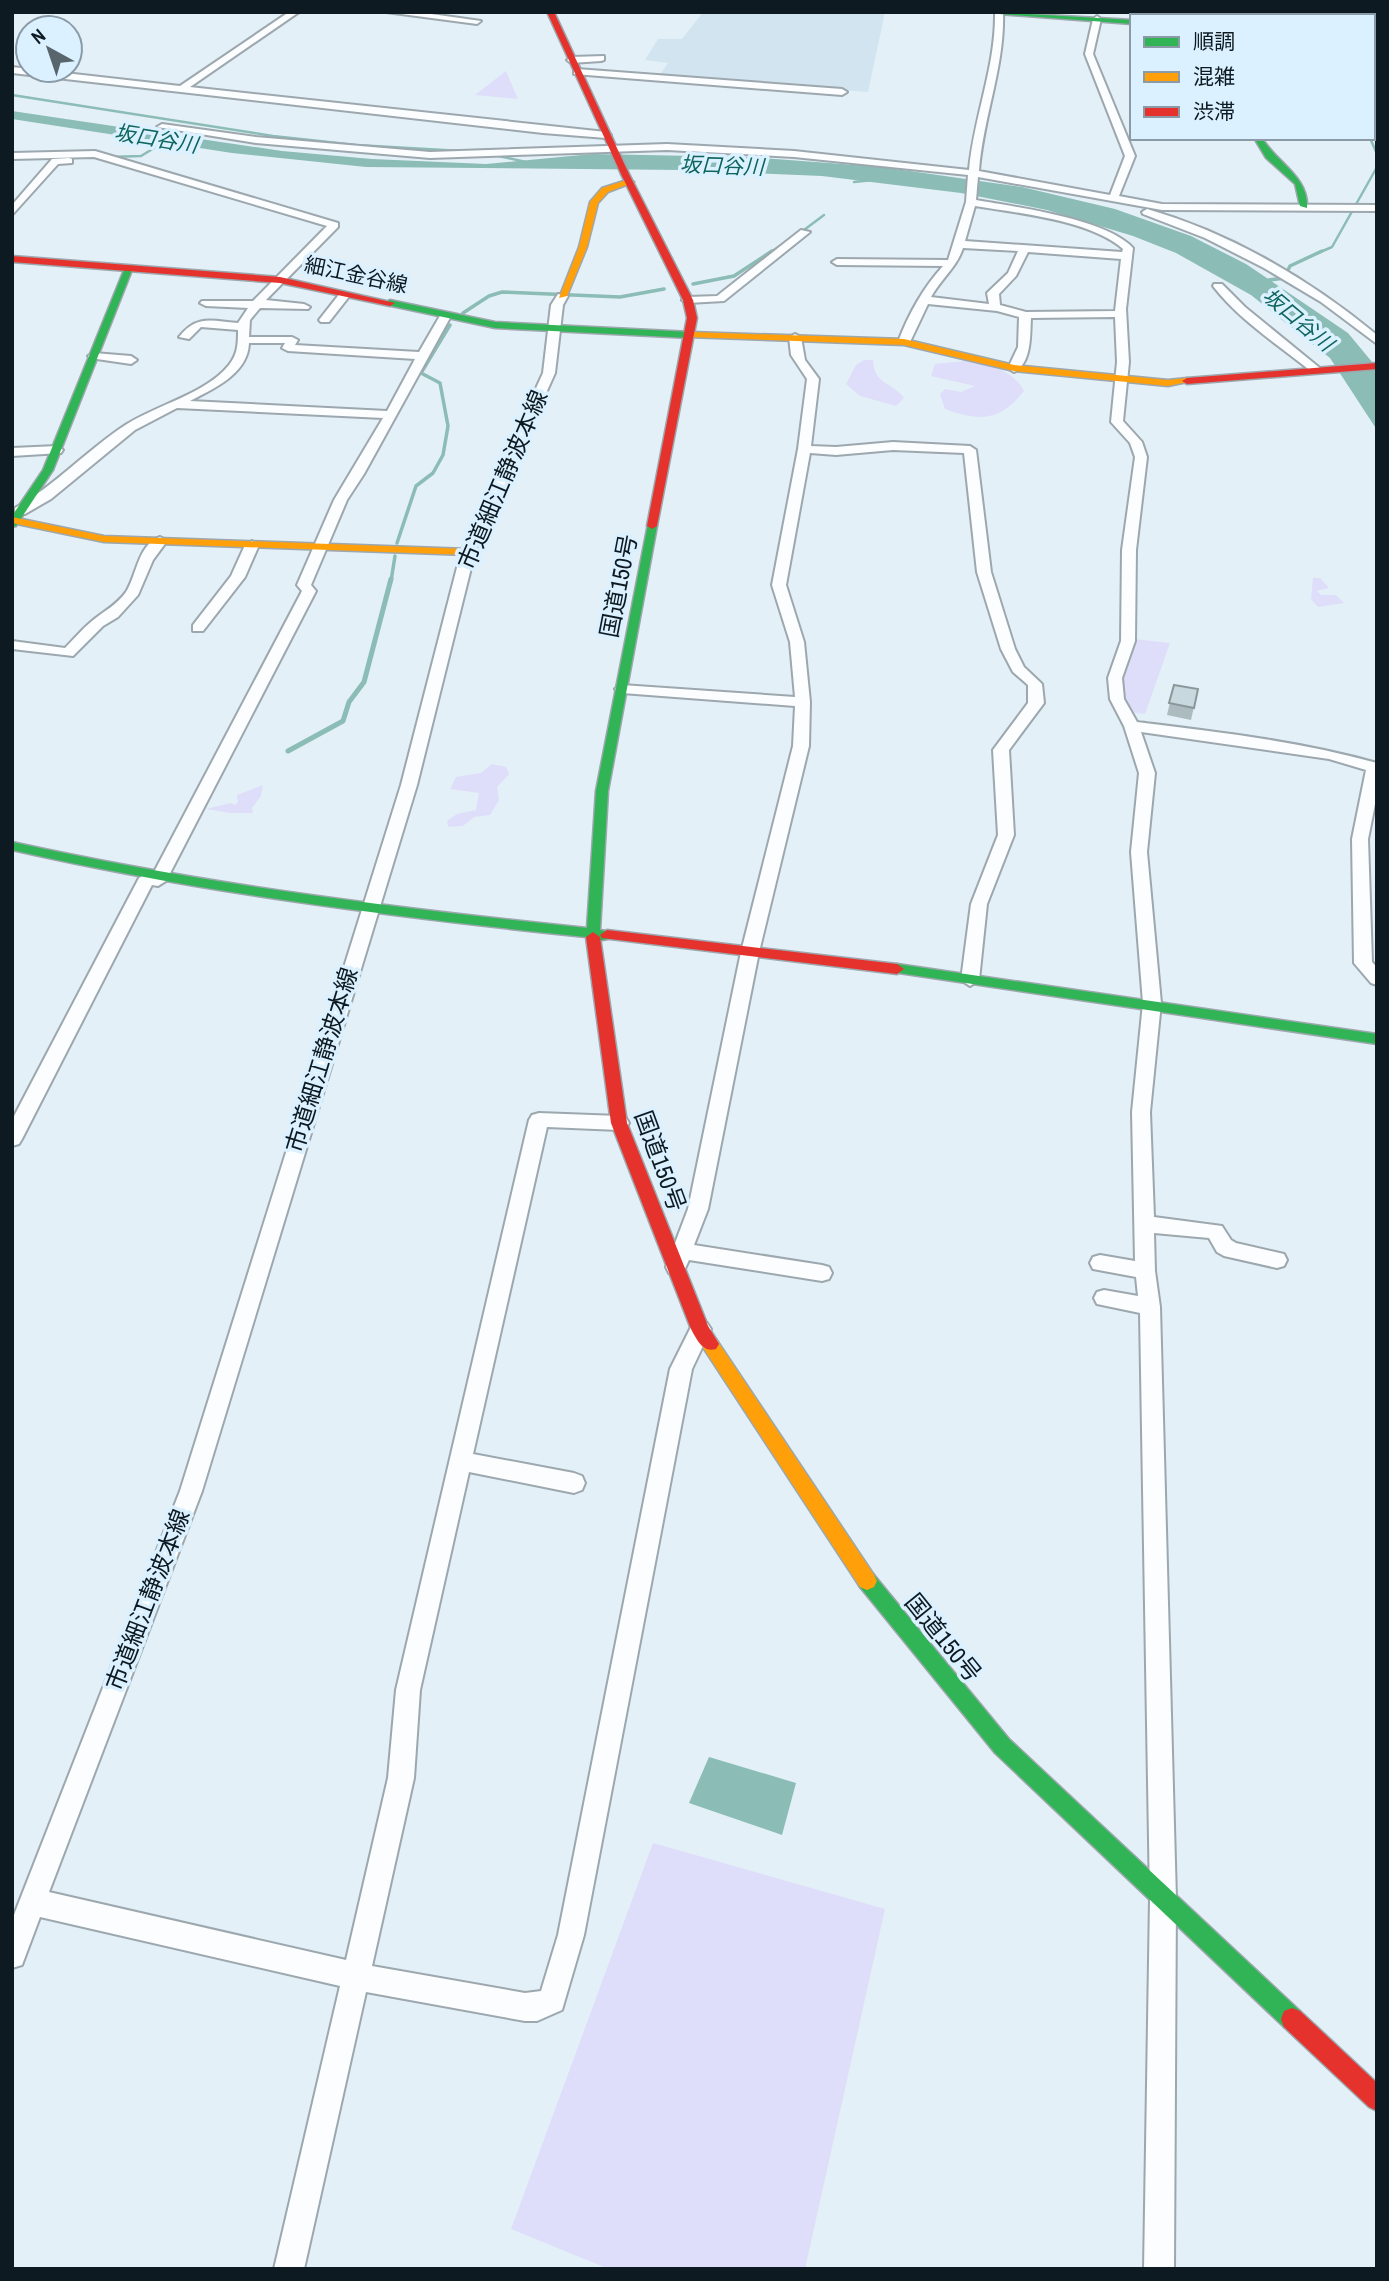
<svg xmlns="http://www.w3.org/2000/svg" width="1389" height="2281" font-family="'Archivo Narrow','Noto Sans JP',sans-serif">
	<rect width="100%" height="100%" fill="#e4f0f7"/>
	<path fill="#d2e4f0" d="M703,12H885L868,92L659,76L668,63L645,60L658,39H682Z"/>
	<g fill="#dedefa">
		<path d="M506,71L518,99L475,95Z"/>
		<path d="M864,360H873C874,385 891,381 904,398L896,406L860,396L846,384L856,365Z"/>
		<path d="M965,361C987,365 1012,368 1024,391C1000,421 981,422 945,409L940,394L945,389L961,392L975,386L931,376L935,364Z"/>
		<path d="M1313,578H1320L1329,588L1317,591L1321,595H1336L1344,603L1318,607L1311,599Z"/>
		<path d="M1134,639L1170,643L1145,714L1130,712L1119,681Z"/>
		<path d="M492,764L506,767L509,774L497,787L499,800L490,815L474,817L463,826L448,827L447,821L457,814L476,810L479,793L450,789L456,777L481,773Z"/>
		<path d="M263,785L261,796L252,808L253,813H230L206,809L231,803L235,805L238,802L237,795Z"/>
		<path d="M653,1843L885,1909L805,2269H609L511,2229Z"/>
	</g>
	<g fill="#8bbcb6">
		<path d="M12,111L282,151L372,159L486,164L592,154L747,157L882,167L1022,187L1115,209L1191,236L1246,264L1348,333L1377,368V430L1330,358L1251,295L1176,253L1133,236L1047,210L961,193L822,176L682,170L366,167L232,153L12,119Z"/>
		<path d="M709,1757L796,1783L782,1835L689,1803Z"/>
	</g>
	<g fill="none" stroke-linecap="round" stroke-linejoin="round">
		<g stroke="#8bbcb6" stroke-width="2.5">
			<path d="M1308,12L1310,16"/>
			<path d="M12,95L273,136L356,145L479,152"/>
			<path d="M1370,138L1377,154"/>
			<path d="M494,155L526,162"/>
			<path d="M109,157L141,156L164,142"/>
			<path d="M854,182L873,180"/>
			<path d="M800,233L824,215"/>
			<path d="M769,253L788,241"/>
			<path d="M1318,253L1332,247L1377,167"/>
		</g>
		<g stroke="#8bbcb6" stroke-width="3.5">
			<path d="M1288,270L1290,266L1322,251"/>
			<path d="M693,284L734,276L772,251"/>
			<path d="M1272,286L1269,280L1285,278"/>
			<path d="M463,313L489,296L502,292L620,297L664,289"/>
			<path d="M397,543L416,486L433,473L443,455L448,426L440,383L421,373L450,325"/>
			<path d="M391,581L395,556"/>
		</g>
		<path stroke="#8bbcb6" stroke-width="5" d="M288,751L343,721L349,702L364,682L391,579"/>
		<g stroke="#9ca7ae" stroke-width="4">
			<g id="street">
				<path d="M289,12H299L190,87L606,132L611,135L606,138L543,133L12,73V67L180,86Z"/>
				<path d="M386,12H417L481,21L477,24Z"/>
				<path d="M995,12H1003C1005,66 983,117 979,171L1110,195L1125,156L1085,54L1093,19L1097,16L1101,19L1093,54L1135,156L1119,196L1162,204L1377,205V211L1162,210L978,177L976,200C1016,207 1107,219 1133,248L1126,309L1129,362L1123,421L1142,442L1147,457L1136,550L1135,641L1122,678L1124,699L1137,722C1218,732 1299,741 1377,763V794L1368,839L1372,962L1377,967V985L1371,983L1354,963L1352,839L1366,770L1329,759L1141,732L1155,773L1147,852L1161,1003L1150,1112L1154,1217L1222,1226L1231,1240L1236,1243L1284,1254L1287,1260L1284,1266L1277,1268L1224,1256L1217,1252L1209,1238L1154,1233L1155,1271L1160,1307L1176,1899L1174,2269H1144L1150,1899L1140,1313L1097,1304L1094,1298L1097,1292L1104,1290L1138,1296L1136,1277L1093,1269L1090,1263L1093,1257L1100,1255L1135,1261L1132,1112L1143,1003L1131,852L1139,773L1124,726L1110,699L1108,678L1121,641L1122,550L1135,457L1130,443L1111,422L1117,362L1115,317L1031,318C1030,335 1032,363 1014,372L1008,368L1018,347L1019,317L997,311L928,304L910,342L900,344L898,342C908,315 923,288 943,266L837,265L832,262L837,259L948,260L966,202L968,175L794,157L667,150L430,158L256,143L157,127L162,124L256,137L430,152L667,144L794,151L969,170C974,116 996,66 995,12ZM975,206C1017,213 1090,220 1123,249L1122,252L965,241ZM963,248L1018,251L1008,273L987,293L989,304L931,297C941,279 957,267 963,248ZM1028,252L1121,259L1115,311L1026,312L1000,305L999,294L1016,276Z"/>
				<path d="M604,56V60L601,61L571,63L567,60L571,57Z"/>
				<path d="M577,69L842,89L847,92L842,95L574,74V70Z"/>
				<path d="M95,151L338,223V227L266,300L304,304L310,307L308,309L260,308L250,320L249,337H292L298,340L295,345L419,352L441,314L451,316L364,474L347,500L311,585L316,591L166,881L158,886L152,885L22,1139L19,1144L12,1146V1120L139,878L147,873L153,874L302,591L297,585L334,500L383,418L177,408L135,430L51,499L25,514H15V508C56,485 88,449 127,424C157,405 207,393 229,365C238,354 238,343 238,330L201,327L189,339L179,337C197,314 212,321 238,323L248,308L206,306L200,303L202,301H253L327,226L94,157L12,159V153ZM249,343H285L282,348L288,351L415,359L387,411L190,401C213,389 248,374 249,343Z"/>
				<path d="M69,158L72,159V163L58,164L12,215V205L52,159Z"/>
				<path d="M1147,209C1231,233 1310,280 1377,335V344L1321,302L1264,268L1205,238L1143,214L1142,212Z"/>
				<path d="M801,230L810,232L724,301L688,303L682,300L688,297L717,296Z"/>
				<path d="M1214,284H1222L1245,307L1321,369V373H1313C1279,345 1240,321 1213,286Z"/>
				<path d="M341,292L351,294L329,322H321L319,320Z"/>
				<path d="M558,294L568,296L563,305L555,373L475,552L417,785L202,1491L49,1892L346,1960L388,1778L396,1690L529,1120L532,1115L539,1113L619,1116L626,1118L629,1123L626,1128L619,1130L547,1127L473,1454L574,1473L582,1476L585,1483L582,1490L574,1493L469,1472L420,1690L414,1778L372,1966L525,1993L541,1991L558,1935L670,1369L693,1323L700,1321L707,1323L711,1329L692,1369L584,1935L562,2010L537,2021H525L366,1992L304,2269H274L340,1986L40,1917L22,1965L12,1968V1920L180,1491L401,785L461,552L543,373L551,305Z"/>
				<path d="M795,334L801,337L805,360L819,379L811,446L836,447L893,442L970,446L976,450L991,572L1015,649L1024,667L1042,684L1044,703L1009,750L1014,835L987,904L979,980L970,986L961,980L971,904L998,835L993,750L1028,703V685L1013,672L1001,649L977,572L964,453L893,450L836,455L810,453L786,585L804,642L810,702L809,746L759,952L708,1209L694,1245L822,1265L829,1267L832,1273L829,1279L822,1281L689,1260L683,1273L676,1275L669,1273L666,1267L688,1209L741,952L793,746L795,706L622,693L615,689L622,685L795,697L790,642L772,585L798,449L807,379L791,355L789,337Z"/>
				<path d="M94,353L131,356L137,360L131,364L90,358L88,356Z"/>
				<path d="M57,446L63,450L61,453L12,456V448Z"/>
				<path d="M160,537L167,541L153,560L138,595L118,617L103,626L73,656L12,649V641L65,648C74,639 82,629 92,621C104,611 117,605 126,592C137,575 138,544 160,537Z"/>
				<path d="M252,541L259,545L245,577L203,631H193V625L231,576L245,545Z"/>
			</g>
		</g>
		<g stroke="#9ca7ae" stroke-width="3">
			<g id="fast">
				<path d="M996,12L1132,20V24L999,14Z"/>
				<path d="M1373,36L1377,39V52L1373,49Z"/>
				<path d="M1254,138H1262C1277,163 1309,177 1307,208L1300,206L1295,184L1266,158Z"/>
				<path d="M128,267L132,270L53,470L16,526L12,527V516L43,470L124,270Z"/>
				<path d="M390,300L495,322L691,332L696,335L691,338L495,328L387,305L385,303Z"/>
				<path d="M648,524L657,526L608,791L600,930L612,932L614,935L612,938L593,942L586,937C393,917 202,893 12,850V842C202,884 393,908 587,928L596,791Z"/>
				<path d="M897,964L1377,1034V1044L892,972L890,969L892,966Z"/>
				<path d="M867,1572L874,1575L1009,1739L1300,2011L1303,2019L1300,2027L1292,2030L1284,2027L995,1753L860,1587L857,1581L860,1575Z"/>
			</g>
		</g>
		<g stroke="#9ca7ae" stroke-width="3">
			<g id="slow">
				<path d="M1361,12H1367L1368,16H1362Z"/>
				<path d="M627,180L634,182L608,192L598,203L587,247L567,296L559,298L579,247L590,202L602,188Z"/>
				<path d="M691,332L904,339L1014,365L1168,380L1187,378L1192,381L1168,386L1014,371L904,345L688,337V333Z"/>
				<path d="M12,517L104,536L468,549L474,552L468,555L104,542L12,523Z"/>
				<path d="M710,1337L716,1339L874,1575L877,1581L874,1587L867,1590L860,1587L704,1349L701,1344L704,1339Z"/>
			</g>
		</g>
		<g stroke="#9ca7ae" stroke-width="3">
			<g id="jam">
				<path d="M547,12H554L629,174L693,300L697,318L657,526L652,529L647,526L687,318L683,300L621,174Z"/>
				<path d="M12,256L280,277L395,303L390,306L280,283L12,262Z"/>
				<path d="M1377,363V369L1187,384L1182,381L1187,378Z"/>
				<path d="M607,930L897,964L904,969L897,974L602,938L600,935Z"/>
				<path d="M593,932L600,937L627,1123L708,1326L719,1344L716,1349C703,1353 697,1340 691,1329L611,1123L586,937Z"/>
				<path d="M1292,2008L1300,2011L1377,2083V2111L1369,2107L1284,2027L1281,2019L1284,2011Z"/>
			</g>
		</g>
		<use href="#street" fill="#fbfdfe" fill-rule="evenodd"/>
		<use href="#fast" fill="#30b455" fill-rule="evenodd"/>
		<use href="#slow" fill="#ff9f0a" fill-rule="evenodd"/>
		<use href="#jam" fill="#e5322d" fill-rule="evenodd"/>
	</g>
	<path fill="#abbbbf" d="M1174,685L1198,689L1191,720L1167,715Z"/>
	<path fill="#c7d9de" stroke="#8b989b" stroke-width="2" d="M1174,685L1198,689L1194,708L1169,703Z"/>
	<g text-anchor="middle" stroke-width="7" stroke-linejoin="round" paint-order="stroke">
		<g font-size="21" font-style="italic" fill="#0e665b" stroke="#dcf1ff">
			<text transform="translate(156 139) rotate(9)" y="7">坂口谷川</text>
			<text transform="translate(722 166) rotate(2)" y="7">坂口谷川</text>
			<text transform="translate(1298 320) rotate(40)" y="7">坂口谷川</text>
		</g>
		<g font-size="21" fill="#0e1a22" stroke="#dcf1ff">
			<text transform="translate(356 275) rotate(12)" y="7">細江金谷線</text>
		</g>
		<g font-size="24" fill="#0e1a22" stroke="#dcf1ff">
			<text transform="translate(503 480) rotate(-67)" y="8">市道細江静波本線</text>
			<text transform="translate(619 586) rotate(-79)" y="8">国道150号</text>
			<text transform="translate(322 1060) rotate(-73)" y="8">市道細江静波本線</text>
			<text transform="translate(660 1161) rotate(70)" y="8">国道150号</text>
			<text transform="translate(148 1600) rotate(-69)" y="8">市道細江静波本線</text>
			<text transform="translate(943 1638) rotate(51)" y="8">国道150号</text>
		</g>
	</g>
	<rect width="1389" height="2281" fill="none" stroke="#0e1a22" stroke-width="28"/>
	<rect x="1130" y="14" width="245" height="126" fill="#dcf1ff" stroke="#8a9ba7" stroke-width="2"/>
	<rect x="1144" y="37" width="35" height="10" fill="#30b455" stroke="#8a9ba7" stroke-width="2"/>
	<text x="1193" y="49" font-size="21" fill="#0e1a22">順調</text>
	<rect x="1144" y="72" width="35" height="10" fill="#ff9f0a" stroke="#8a9ba7" stroke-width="2"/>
	<text x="1193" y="84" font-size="21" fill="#0e1a22">混雑</text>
	<rect x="1144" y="107" width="35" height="10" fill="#e5322d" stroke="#8a9ba7" stroke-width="2"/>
	<text x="1193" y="119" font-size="21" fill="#0e1a22">渋滞</text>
	<g transform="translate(49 49) rotate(320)"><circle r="33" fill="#dcf1ff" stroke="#8a9ba7" stroke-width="2"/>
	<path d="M0-5L12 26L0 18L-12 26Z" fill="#59656d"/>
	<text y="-10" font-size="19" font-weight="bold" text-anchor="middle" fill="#0e1a22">N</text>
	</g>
</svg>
